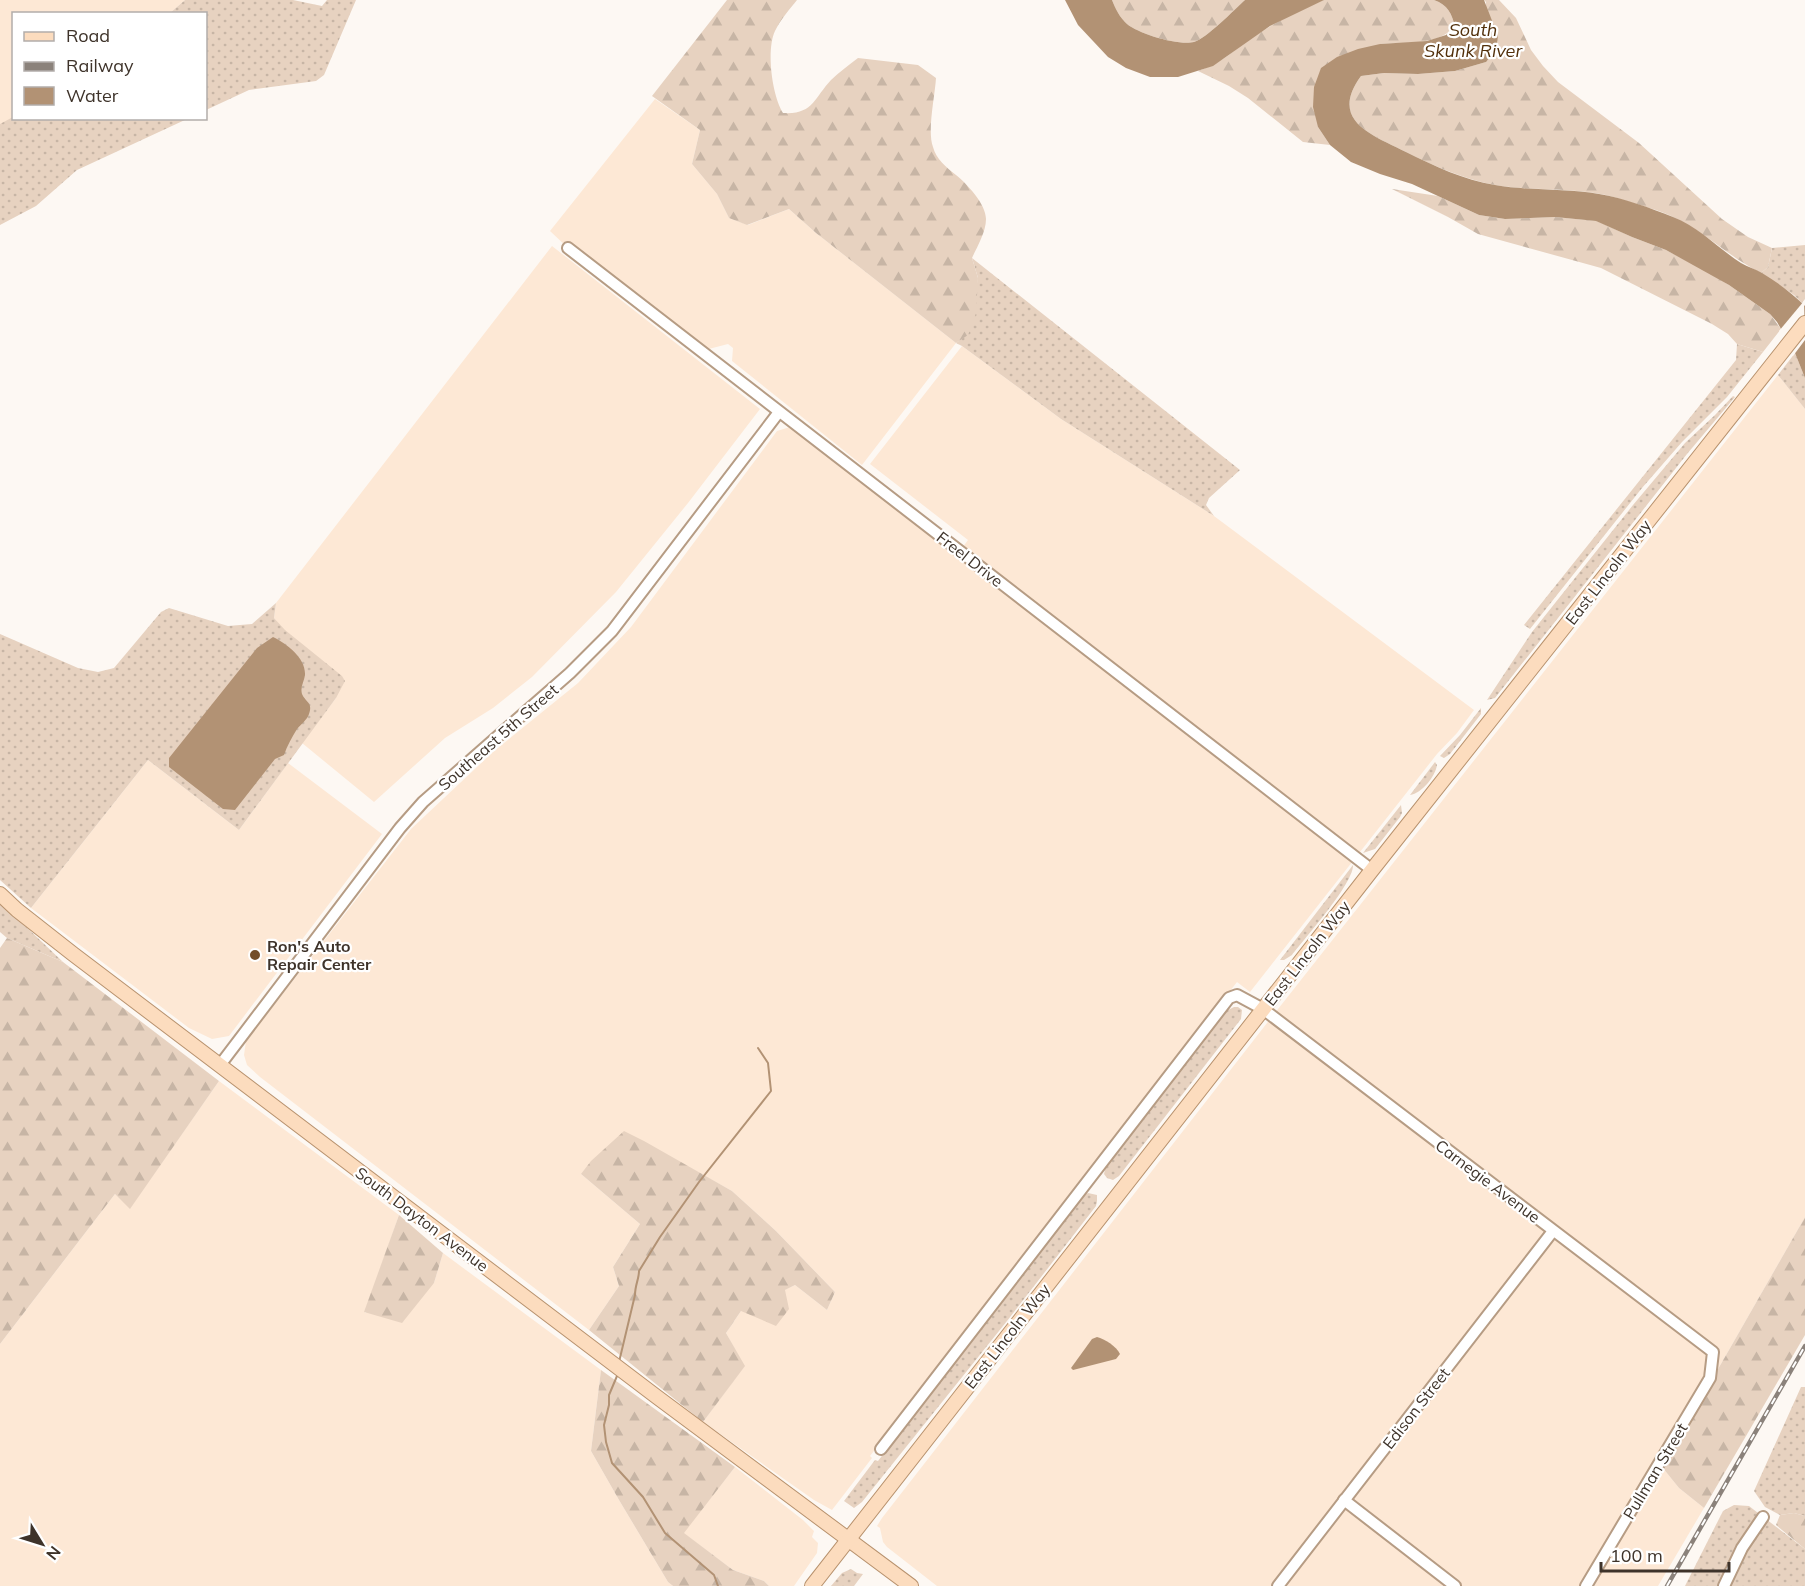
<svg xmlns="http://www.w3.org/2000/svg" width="1805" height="1586" font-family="Mulish,sans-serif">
	<defs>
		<pattern id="grass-dots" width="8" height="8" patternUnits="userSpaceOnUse" patternTransform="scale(1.5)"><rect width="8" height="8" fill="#e7d2c0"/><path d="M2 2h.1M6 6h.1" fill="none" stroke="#c7b5a5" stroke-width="1.8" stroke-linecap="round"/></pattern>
		<pattern id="forest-firs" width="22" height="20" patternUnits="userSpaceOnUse" patternTransform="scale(1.5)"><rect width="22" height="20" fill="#e7d2c0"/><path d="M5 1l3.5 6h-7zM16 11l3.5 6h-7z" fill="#c7b5a5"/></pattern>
	</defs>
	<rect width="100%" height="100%" fill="#fdf8f3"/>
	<g fill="#fde8d5">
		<path d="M0,0H185L170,13L14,14V118L0,126Z"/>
		<path d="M655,99L700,130L692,164L717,194L729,218L748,225L789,209L816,233L956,343L862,465L732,361L733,348L728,344L701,351L568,248L550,231Z"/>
		<path d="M552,246L760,409L688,503L616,592L532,677L493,708L445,738L374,802L302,743L336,698L274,618L276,603Z"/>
		<path d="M962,346L1061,419L1214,516L1474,710L1457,733L1437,754L1250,992L1237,982L870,1456L872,1458L832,1510L814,1500L703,1422L744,1366L726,1333L741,1311L795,1285L827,1310L835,1292L776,1231L732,1191L692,1169L581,1174L640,1224L613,1267L619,1286L589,1330L260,1077L247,1065L244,1055L246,1041L411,829L493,752L578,683L631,627L777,431L790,427L957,555L968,540L870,464Z"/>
		<path d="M1778,375L1805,409V1217L1662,1467L1679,1488L1704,1508L1658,1586H937L887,1547L883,1542L880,1528L877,1526L882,1518L1267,1023Z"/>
		<path d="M148,760L239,830L288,763L382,834L229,1036L212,1039L189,1028L31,908Z"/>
		<path d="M219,1081L399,1215L365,1313L434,1283L443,1253L601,1370L591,1451L619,1500L668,1582L673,1586H0V1344L115,1194L130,1208Z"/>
		<path d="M735,1467L803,1520L814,1531L812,1537L818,1543L817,1553L794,1586H769L764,1581L733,1570L683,1533Z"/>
	</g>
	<g fill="url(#grass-dots)">
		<path d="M185,0H293L322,6L327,0H356L324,75L316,81L249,90L206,110V14L170,13Z"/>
		<path d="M13,117L14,118L187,119L77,170L36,206L0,225V124Z"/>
		<path d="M1805,245V299L1802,303L1794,295L1761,273L1768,267L1772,248Z"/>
		<path d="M972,258L1240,470L1209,498L1206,505L1214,516L1061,419L962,346L956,343L968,334L978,278Z"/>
		<path d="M1737,344L1763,352L1727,397L1682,442L1642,488L1530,629L1524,625L1736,360Z"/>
		<path d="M1795,353L1805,378V409L1778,375Z"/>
		<path d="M1733,396L1735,397L1687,454L1495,698L1487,700L1532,632L1633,505L1685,443L1715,415Z"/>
		<path d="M276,603L274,618L285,630L342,676L345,681L336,698L239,830L148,760L31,908L0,880V634L78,668L98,672L114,668L161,612L169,608L228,626L252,624Z"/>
		<path d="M1481,708V714L1450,754L1444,758L1440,756L1460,735Z"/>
		<path d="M1435,762L1437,765C1435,777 1422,793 1410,795Z"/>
		<path d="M1401,805L1402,813L1400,817L1375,849L1363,853Z"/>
		<path d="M1353,865C1354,883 1305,938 1292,955L1284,960H1280Z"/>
		<path d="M0,902L63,962L7,938L0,932Z"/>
		<path d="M1234,1007H1238L1242,1010L1241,1019L1119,1176L1113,1180L1107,1178L1104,1174L1106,1166L1226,1011Z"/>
		<path d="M1088,1193L1097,1195V1201L1096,1206L1007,1321L862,1502L854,1508L844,1501L875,1460L878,1461L1084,1195Z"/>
		<path d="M1801,1387H1805V1516L1794,1513L1780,1515L1765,1507L1754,1491Z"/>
		<path d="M1734,1505L1749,1506L1805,1549V1586H1685L1723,1511Z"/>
		<path d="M851,1569L857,1573L863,1574L854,1586H831L842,1573Z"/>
	</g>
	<g fill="url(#forest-firs)">
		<path d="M727,0H797C790,9 780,20 775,31C766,50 772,95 783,113C813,115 814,98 831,80C839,72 849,65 858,58L918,65L936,78C935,96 927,131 933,147C936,159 946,167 956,175C967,184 986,204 986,219C986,232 977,247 972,258L978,278L976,313L968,335L956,343L816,233L789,209L747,225L729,218L717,194L692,164L700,130L652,96Z"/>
		<path d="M1112,0H1245C1234,10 1207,38 1194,42C1179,46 1139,34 1127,24C1120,18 1115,8 1112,0Z"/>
		<path d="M1323,0H1434C1448,5 1452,14 1455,27C1436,46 1405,42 1380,44L1318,127L1330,145L1303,142L1248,98L1229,86L1198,71C1224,62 1232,51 1253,37C1275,22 1299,11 1323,0Z"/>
		<path d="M1484,0H1499L1516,18L1531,50L1543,66L1558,82L1639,143L1722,219L1748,237L1772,248L1768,267L1761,273C1731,258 1707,234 1677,219C1659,209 1636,205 1617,198C1578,186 1535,192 1495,185C1463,179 1434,166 1406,152C1373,135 1328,121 1361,76L1384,73L1418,74L1455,71L1486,62V2Z"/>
		<path d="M1392,189L1438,196L1479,215L1505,219L1555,217L1597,221L1632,237L1666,250L1706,271L1729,285L1770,314L1781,329L1763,352L1737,344L1728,334L1712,324L1601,268L1478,234L1448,217Z"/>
		<path d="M7,938L63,962L219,1081L130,1209L115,1194L0,1344V948Z"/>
		<path d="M624,1131L644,1141L732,1191L776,1231L835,1292L827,1310L795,1285L785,1290L789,1309L776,1326L741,1311L726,1333L745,1366L703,1422L589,1330L619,1286L613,1267L640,1224L581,1174L591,1161Z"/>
		<path d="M399,1215L443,1253L434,1283L402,1323L364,1312Z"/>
		<path d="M1805,1217V1335L1704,1508L1679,1488L1662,1467Z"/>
		<path d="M601,1370L735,1467L684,1533L733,1570L764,1581L769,1586H673L668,1582L619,1500L591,1451Z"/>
		<path d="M1794,1513L1805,1516V1549L1776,1525L1780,1515Z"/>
	</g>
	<g fill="#b29274">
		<path d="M1065,0H1112C1115,8 1120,18 1127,24C1139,34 1179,46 1194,42C1207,38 1234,10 1245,0H1324L1270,26L1213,66L1178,77H1150L1126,68L1108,57L1078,25Z"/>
		<path d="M1434,0H1484L1498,36L1496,49L1486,62L1455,71L1418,74L1384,73L1361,76C1328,121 1373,135 1406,152C1434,166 1464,180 1495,185C1530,191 1565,188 1599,194C1624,198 1650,208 1673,217C1699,227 1719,249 1741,263C1748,267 1755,269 1762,273C1777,282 1792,293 1805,306V378L1795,353L1777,322L1770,314L1729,285L1666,250L1632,237L1596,221L1555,217L1505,219L1479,215L1412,184L1380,174L1351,162L1330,145L1318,127L1313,107L1314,87L1321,68L1337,57L1358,49L1380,44L1427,41L1446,35L1455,27C1452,14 1448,5 1434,0Z"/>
		<path d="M273,637C287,644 306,658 305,675C304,682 300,687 302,694C306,703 313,702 309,714C307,720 301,724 297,729C292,737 287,746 284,755L275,759L235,810L223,809L169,767V758L257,648Z"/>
		<path d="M1097,1337C1105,1339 1116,1346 1120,1354L1116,1359L1073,1370L1071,1368L1092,1339Z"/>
	</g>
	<path fill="#fdf8f3" d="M1804,301L1805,340L1793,356L1779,331Z"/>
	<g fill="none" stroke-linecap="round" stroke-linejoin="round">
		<g stroke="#b29274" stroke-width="2">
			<path d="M619,1362L635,1295C635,1285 639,1279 639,1271L660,1237L699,1182L771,1091L768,1063L758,1048"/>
			<path d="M617,1376L609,1395V1405L604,1425L606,1442L612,1463L643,1497L665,1533L714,1575L718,1586"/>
		</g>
		<g stroke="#b69c84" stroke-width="14">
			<g id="minor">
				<path d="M568,248L1372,870"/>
				<path d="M220,1065L400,828L423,802L570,673L612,631L779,412"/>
				<path d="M881,1449L1229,998L1237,995L1263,1009L1713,1352L1710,1378L1586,1586"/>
				<path d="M1344,1500L1455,1586"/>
				<path d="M1278,1586L1553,1231"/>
				<path d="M1724,1586L1742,1548L1763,1517"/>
			</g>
		</g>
		<g stroke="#b8926e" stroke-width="16">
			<g id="major">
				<path d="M0,894L17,910L73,954L657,1397L911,1586"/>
				<path d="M812,1586L1372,870L1805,323"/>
			</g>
		</g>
		<use href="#minor" stroke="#fff" stroke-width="10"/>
		<use href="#major" stroke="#fcdcbe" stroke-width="14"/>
		<g stroke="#8b827b" stroke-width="4.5">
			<path id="rail" d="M1667,1586L1805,1346"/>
		</g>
		<use href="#rail" stroke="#fff" stroke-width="2" stroke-dasharray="7" stroke-linecap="butt"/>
	</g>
	<circle fill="#734e29" stroke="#fff" stroke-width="2" cx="255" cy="955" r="6"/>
	<g text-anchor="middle" stroke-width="4.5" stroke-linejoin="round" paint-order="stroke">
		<g font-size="16" fill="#3e332a" stroke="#fff">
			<text transform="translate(970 559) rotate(38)" y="6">Freel Drive</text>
			<text transform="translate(1608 572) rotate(-52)" y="6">East Lincoln Way</text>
			<text transform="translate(498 737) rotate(-41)" y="6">Southeast 5th Street</text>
			<text transform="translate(1307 953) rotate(-52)" y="6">East Lincoln Way</text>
			<text transform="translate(1488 1181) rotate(37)" y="6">Carnegie Avenue</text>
			<text transform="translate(422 1219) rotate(37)" y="6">South Dayton Avenue</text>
			<text transform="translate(1007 1336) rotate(-52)" y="6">East Lincoln Way</text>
			<text transform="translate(1416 1408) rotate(-52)" y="6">Edison Street</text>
			<text transform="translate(1655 1471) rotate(-59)" y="6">Pullman Street</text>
		</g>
		<g font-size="16" font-weight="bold" fill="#3e332a" stroke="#fff" text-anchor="start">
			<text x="267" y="952">Ron's Auto<tspan x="267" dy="18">Repair Center</tspan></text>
		</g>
		<g font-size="18" font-style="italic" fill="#52300b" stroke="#fff">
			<text x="1473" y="36">South<tspan x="1473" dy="21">Skunk River</tspan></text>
		</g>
	</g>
	<rect x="12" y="12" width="195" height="108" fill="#ffffff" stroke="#b2adaa" stroke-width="1.5"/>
	<rect x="24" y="32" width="30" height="9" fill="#fcdcbe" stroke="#b2adaa" stroke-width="1.5"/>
	<text x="66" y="42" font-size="18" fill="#3e332a">Road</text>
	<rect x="24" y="62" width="30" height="9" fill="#8b827b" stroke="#b2adaa" stroke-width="1.5"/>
	<text x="66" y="72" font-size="18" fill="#3e332a">Railway</text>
	<rect x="24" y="87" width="30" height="18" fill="#b29274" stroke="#b2adaa" stroke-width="1.5"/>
	<text x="66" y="102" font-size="18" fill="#3e332a">Water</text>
	<g transform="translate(42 1544) rotate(128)" stroke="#ffffff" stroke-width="4.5" paint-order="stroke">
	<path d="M0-4.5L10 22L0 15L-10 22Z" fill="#3e332a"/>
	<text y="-9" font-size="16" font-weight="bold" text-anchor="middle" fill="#3e332a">N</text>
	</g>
	<path d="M1601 1562v9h128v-9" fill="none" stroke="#3e332a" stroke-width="3"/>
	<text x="1610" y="1562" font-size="18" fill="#3e332a" stroke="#ffffff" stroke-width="4.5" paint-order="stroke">100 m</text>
</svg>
